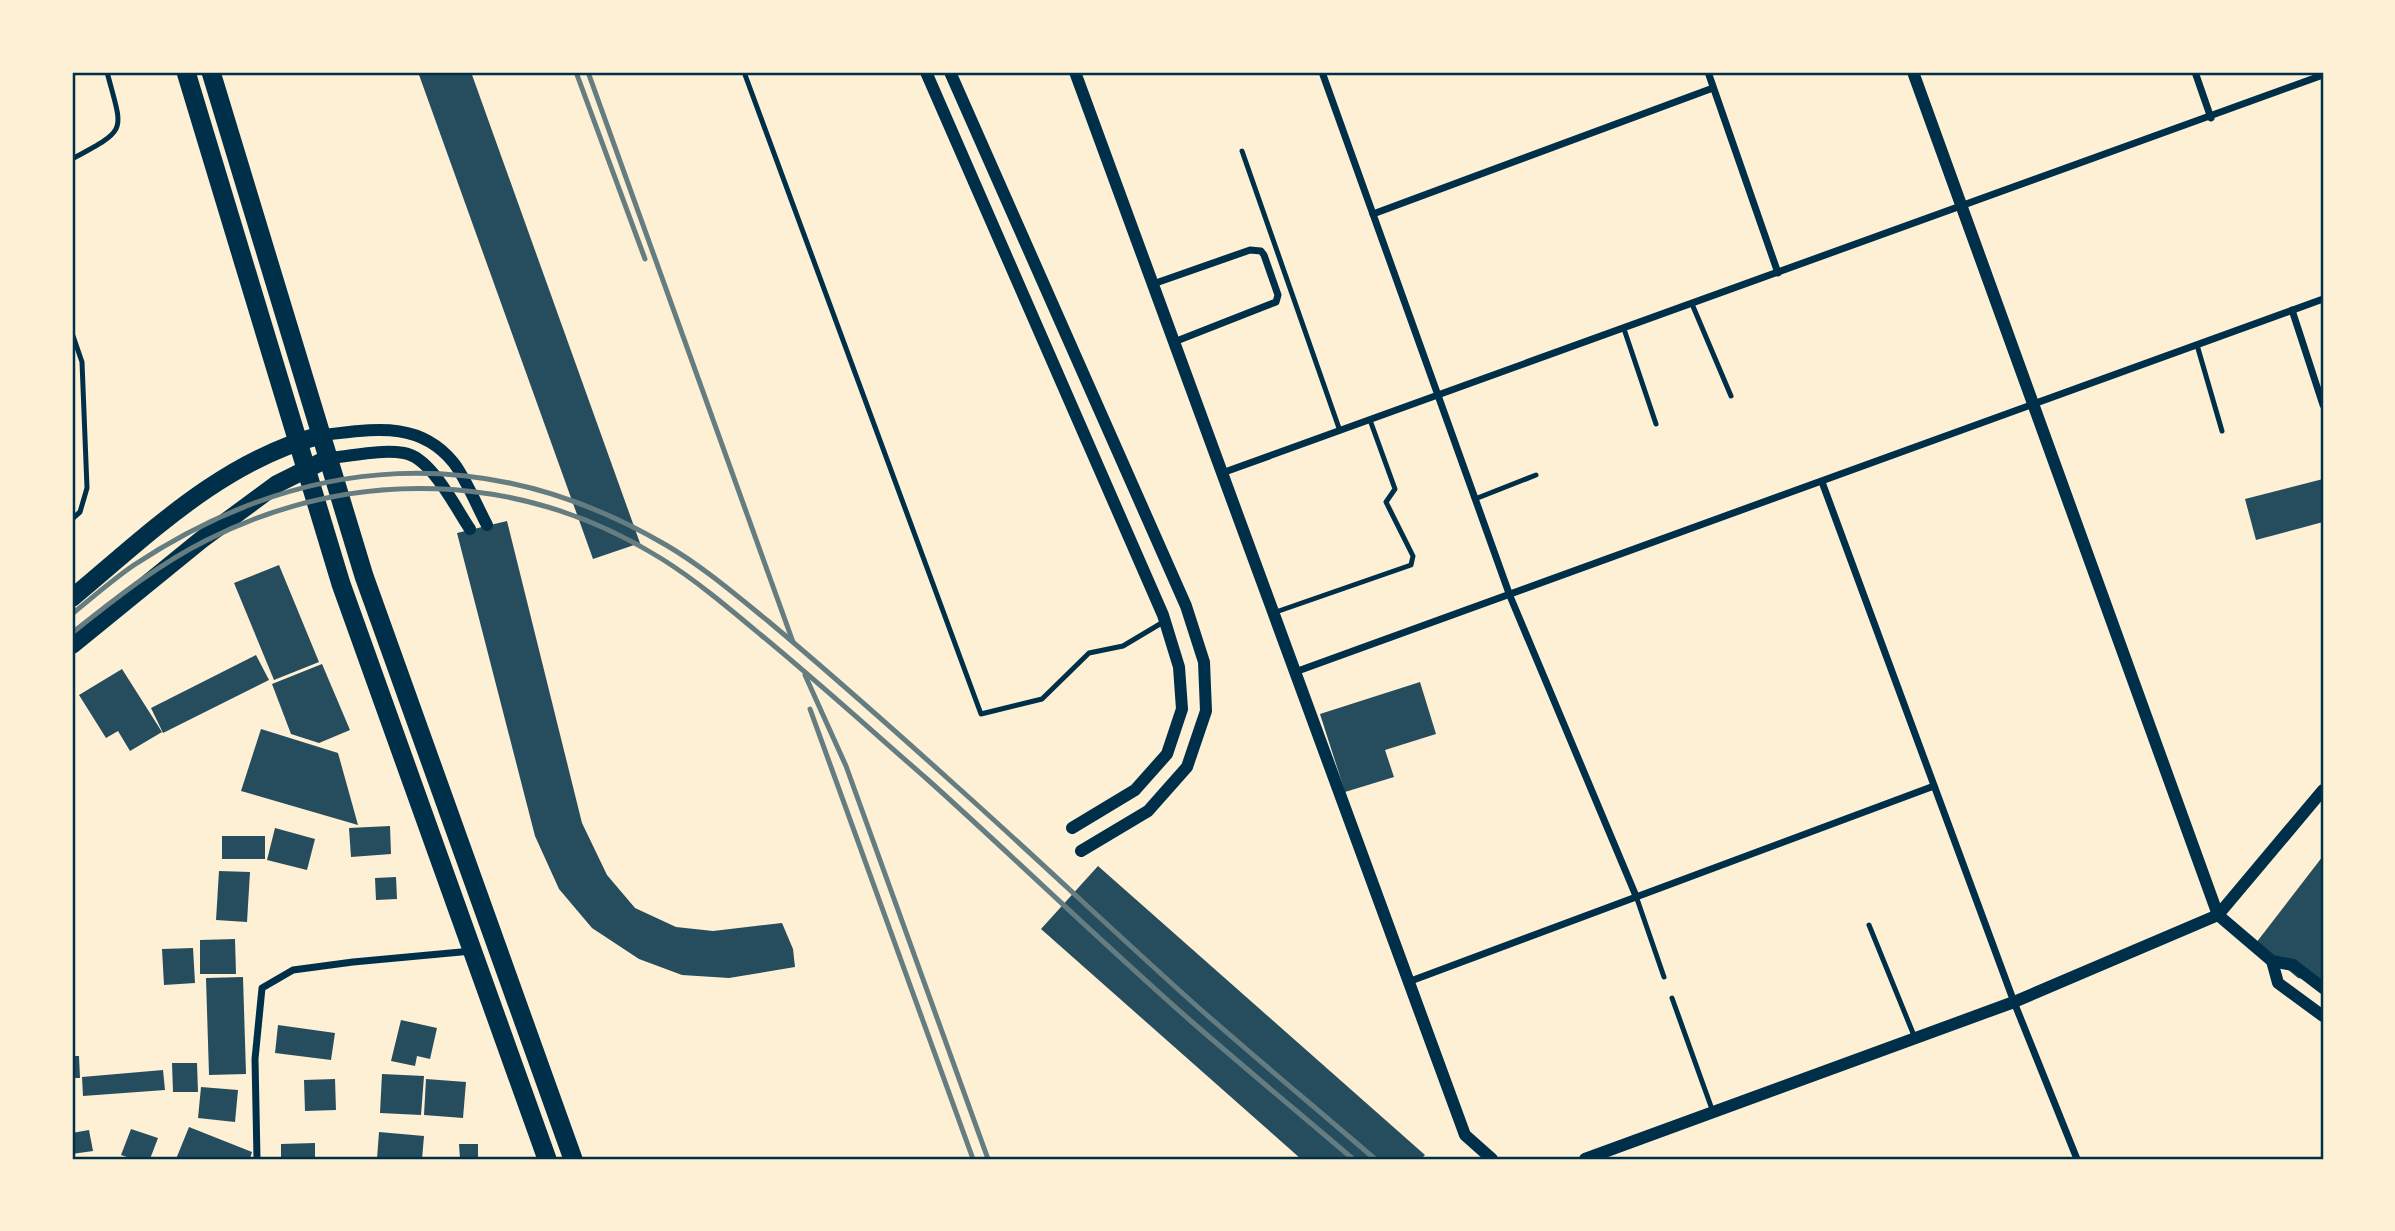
<svg xmlns="http://www.w3.org/2000/svg" width="2395" height="1231" font-family="'Zilla Slab',serif">
	<rect width="100%" height="100%" fill="#fdf0d5"/>
	<g fill="#264d5e">
		<path d="M418,72H471L640,543L593,559Z"/>
		<path d="M2323,479V522L2256,540L2245,499Z"/>
		<path d="M507,521L582,823L607,875L635,908L676,927L713,931L782,923L793,949L795,967L729,978L682,975L639,959L592,928L559,889L535,836L457,533Z"/>
		<path d="M279,565L319,662L274,680L234,583Z"/>
		<path d="M256,655L269,680L163,733L151,708Z"/>
		<path d="M322,664L350,730L319,743L291,734L272,684Z"/>
		<path d="M122,669L162,732L130,751L118,731L106,738L79,695Z"/>
		<path d="M1420,682L1436,734L1385,750L1394,777L1345,792L1320,714Z"/>
		<path d="M261,729L338,753L358,825L241,791Z"/>
		<path d="M390,826L391,854L351,857L349,828Z"/>
		<path d="M275,828L315,839L307,870L267,860Z"/>
		<rect x="222" y="836" width="43" height="23"/>
		<path d="M2323,856V982L2298,978L2256,943Z"/>
		<path d="M1098,866L1425,1155L1421,1159H1301L1041,929Z"/>
		<path d="M219,871L250,872L247,922L216,920Z"/>
		<path d="M396,877L397,899L376,900L375,878Z"/>
		<path d="M235,939L236,974H200V940Z"/>
		<path d="M193,948L195,983L164,985L162,949Z"/>
		<path d="M243,977L246,1074L209,1075L206,978Z"/>
		<path d="M401,1020L437,1028L430,1059L417,1056L415,1066L391,1061Z"/>
		<path d="M278,1025L335,1033L331,1060L275,1053Z"/>
		<path d="M72,1056H79L80,1078H72Z"/>
		<path d="M172,1063H197L198,1092H173Z"/>
		<path d="M163,1070L165,1090L83,1096L82,1077Z"/>
		<path d="M382,1074L424,1076L421,1115L380,1113Z"/>
		<path d="M335,1079L336,1110L305,1111L304,1080Z"/>
		<path d="M426,1079L466,1082L463,1118L424,1115Z"/>
		<path d="M201,1087L238,1090L235,1122L198,1118Z"/>
		<path d="M189,1127L252,1152L250,1159H176Z"/>
		<path d="M131,1129L158,1138L150,1159H133L121,1155Z"/>
		<path d="M89,1130L93,1151L72,1154V1133Z"/>
		<path d="M379,1132L424,1136L422,1159H377Z"/>
		<path d="M315,1143V1159H281V1144Z"/>
		<path d="M459,1144H478V1159H460Z"/>
	</g>
	<g fill="none" stroke-linecap="round" stroke-linejoin="round">
		<g stroke="#003049" stroke-width="5">
			<path d="M744,72L981,714L1042,699L1089,653L1123,646L1165,621"/>
			<path d="M1242,151L1340,431"/>
			<path d="M72,159C129,128 123,133 107,72"/>
			<path d="M1692,304L1731,396"/>
			<path d="M1624,329L1656,424"/>
			<path d="M72,333L82,362L87,488L80,512L72,519"/>
			<path d="M2197,345L2222,431"/>
			<path d="M1475,499L1536,475"/>
			<path d="M1273,613L1411,565L1413,556L1386,502L1395,489L1370,420"/>
			<path d="M1636,896L1664,977"/>
			<path d="M1869,925L1915,1038"/>
			<path d="M1672,998L1713,1112"/>
		</g>
		<g stroke="#003049" stroke-width="7">
			<path d="M1322,72L1510,596L1636,896"/>
			<path d="M1708,72L1778,273"/>
			<path d="M2195,72L2211,118"/>
			<path d="M1373,214L1713,88"/>
			<path d="M1153,284L1250,250L1261,251L1264,255L1278,295L1276,302L1174,342"/>
			<path d="M2292,310L2323,405"/>
			<path d="M1222,473L2323,75"/>
			<path d="M1822,482L2014,1002L2077,1159"/>
			<path d="M1295,672L2323,299"/>
			<path d="M1408,982L1934,786"/>
			<path d="M257,1159L255,1059L262,988L293,970L353,962L472,951"/>
		</g>
		<g stroke="#003049" stroke-width="12">
			<path d="M926,72L1163,615L1179,667L1182,709L1167,754L1135,790L1072,828"/>
			<path d="M950,72L1186,606L1204,662L1206,711L1187,767L1148,811L1081,851"/>
			<path d="M1075,72L1465,1135L1492,1159"/>
			<path d="M1913,72L2218,915L2272,961L2293,965L2323,988"/>
			<path d="M322,435C370,430 418,419 453,462C464,475 478,508 487,525"/>
			<path d="M329,458C353,456 380,449 404,453C431,457 455,507 470,529"/>
			<path d="M2272,961L2278,983L2323,1016"/>
			<path d="M1585,1159L2014,1002L2218,915L2323,790"/>
		</g>
		<g stroke="#003049" stroke-width="18">
			<path d="M72,598C149,534 223,460 322,435"/>
			<path d="M72,645L201,540L277,484L329,458"/>
		</g>
		<g stroke="#003049" stroke-width="19">
			<path d="M186,72L341,584L547,1159"/>
			<path d="M211,72L364,576L573,1159"/>
		</g>
		<g stroke="#657d81" stroke-width="5">
			<path d="M576,72L645,259"/>
			<path d="M588,72L793,642"/>
			<path d="M72,614C92,598 112,580 134,565C305,452 488,441 666,545C702,566 736,595 768,621C831,674 893,729 954,784C1037,858 1117,935 1200,1009C1258,1060 1317,1109 1375,1159"/>
			<path d="M72,633C115,599 157,565 207,540C354,466 521,471 662,559C697,581 730,609 761,635C818,682 872,731 927,779C1016,859 1102,943 1192,1022C1245,1068 1299,1113 1353,1159"/>
			<path d="M805,675L846,766L988,1159"/>
			<path d="M810,709L973,1159"/>
		</g>
	</g>
	<rect width="2395" height="1231" fill="none" stroke="#fdf0d5" stroke-width="147"/>
	<rect x="74" y="74" width="2248" height="1084" fill="none" stroke="#003049" stroke-width="2.5"/>
</svg>
